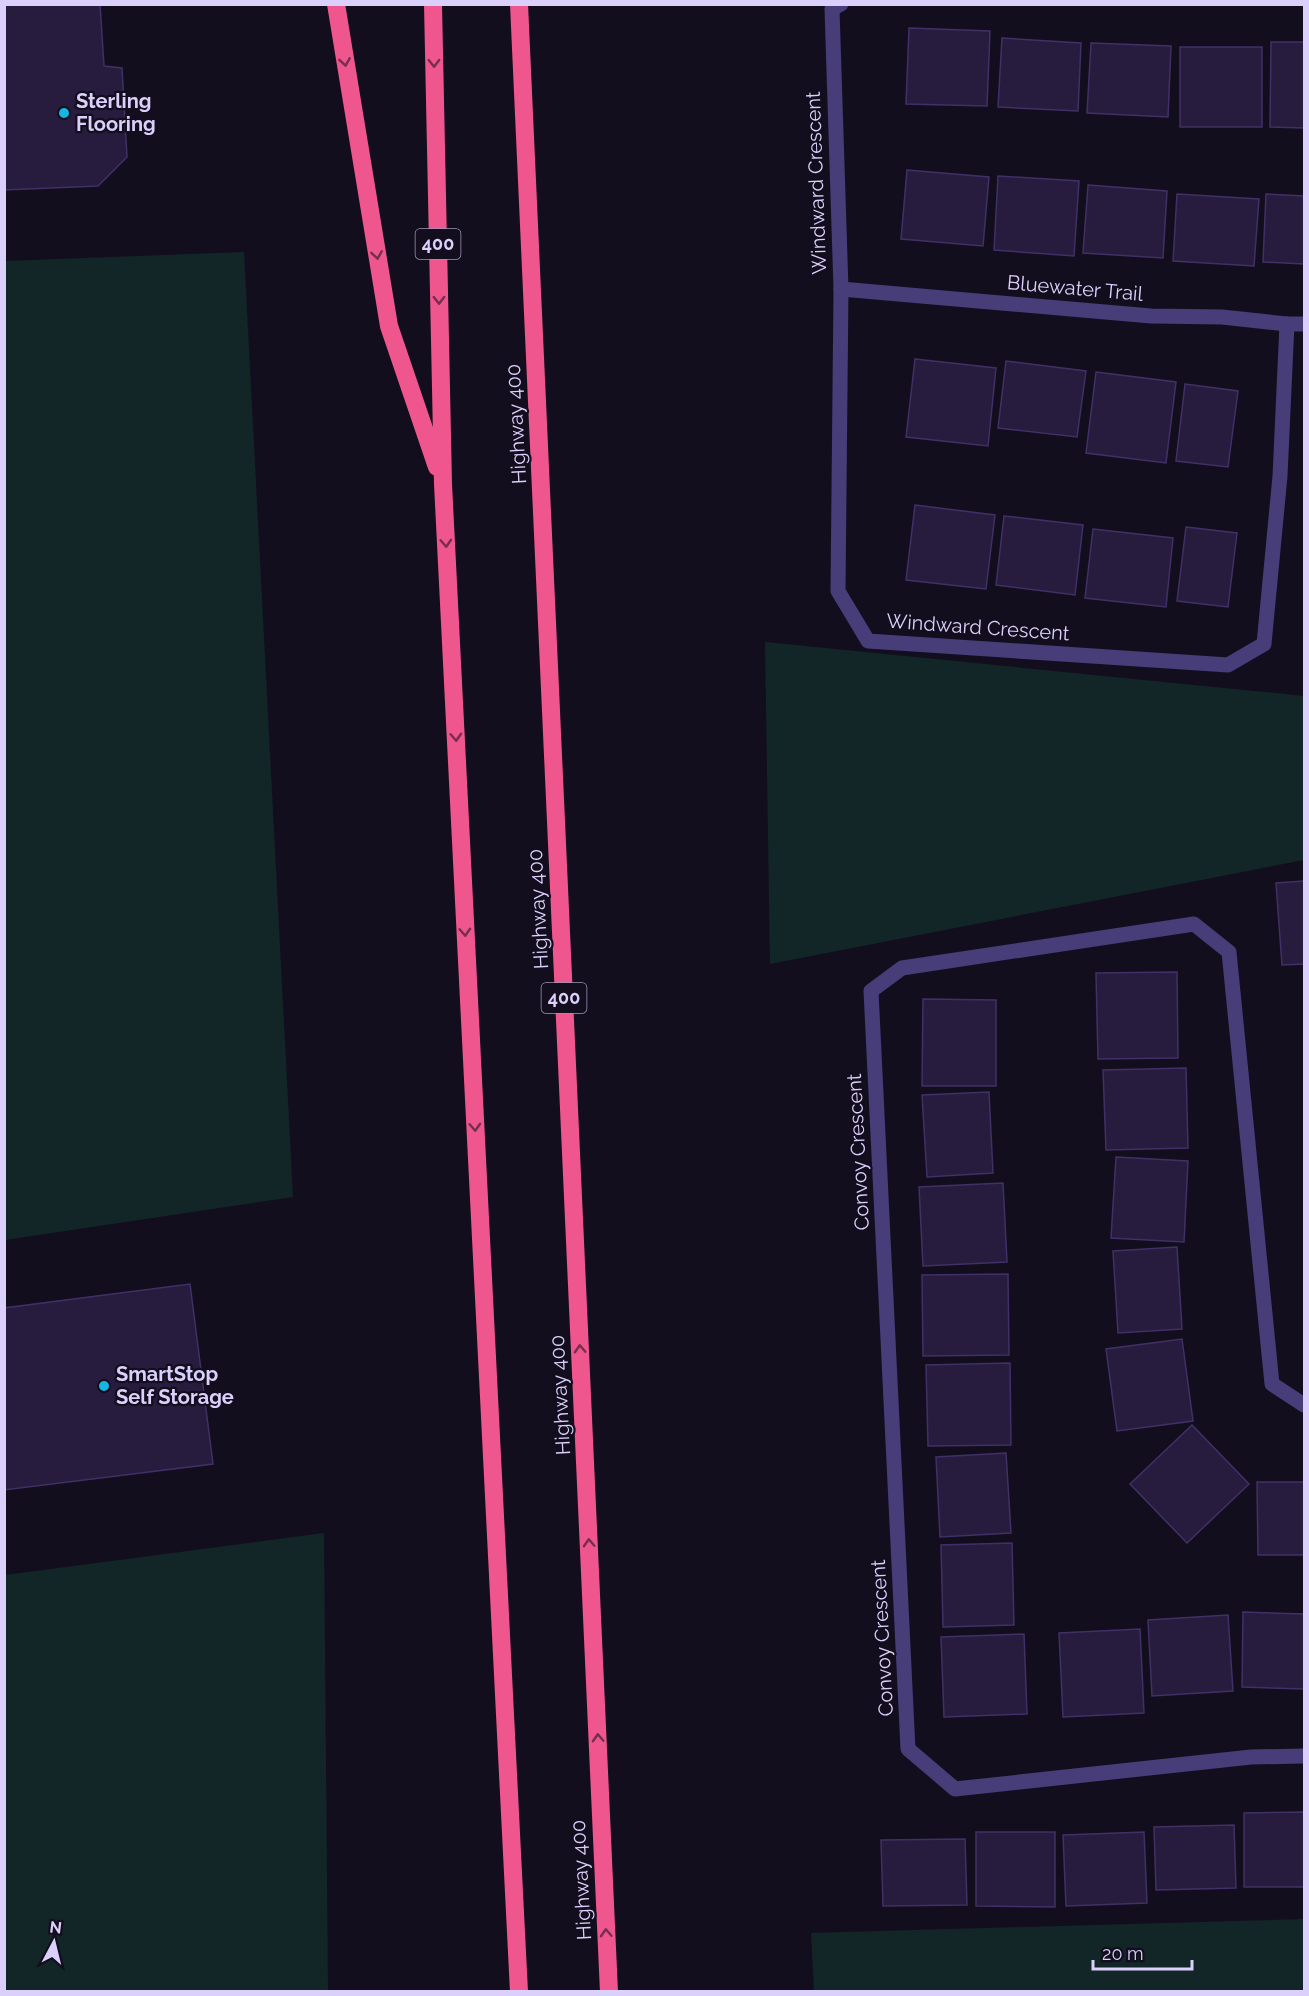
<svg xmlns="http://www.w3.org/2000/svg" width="1309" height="1996" font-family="Raleway,sans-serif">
	<rect width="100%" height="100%" fill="#130e1e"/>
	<g fill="#122627">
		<path d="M244,252L293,1197L5,1240V261Z"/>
		<path d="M765,642L1304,696V860L770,964Z"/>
		<path d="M324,1533L328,1991H5V1575Z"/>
		<path d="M1304,1919V1991H814L811,1933Z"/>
	</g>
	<g fill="#271c3d" stroke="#413067" stroke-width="1.5">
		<path d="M4,4H100L104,66L122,68L127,157L98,186L4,190Z"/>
		<path d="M909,28L990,31L987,106L906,104Z"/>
		<path d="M1002,38L1081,43L1078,111L998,107Z"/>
		<path d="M1271,42H1304V128L1270,127Z"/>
		<path d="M1091,43L1171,46L1168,117L1087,113Z"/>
		<rect x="1180" y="47" width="82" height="80"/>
		<path d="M907,170L989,177L983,246L901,239Z"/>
		<path d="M998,176L1079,181L1074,256L994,250Z"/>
		<path d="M1088,185L1167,191L1163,258L1083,253Z"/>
		<path d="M1177,194L1259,199L1254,266L1173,261Z"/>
		<path d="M1266,194L1304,196V264L1263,262Z"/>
		<path d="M915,359L996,368L988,446L906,437Z"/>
		<path d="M1006,361L1086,371L1077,437L998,428Z"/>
		<path d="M1096,372L1176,382L1166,463L1086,453Z"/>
		<path d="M1185,384L1238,391L1228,467L1176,461Z"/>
		<path d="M915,505L995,515L986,589L906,580Z"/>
		<path d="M1004,516L1083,525L1075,595L996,585Z"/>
		<path d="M1186,527L1237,533L1228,607L1177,601Z"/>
		<path d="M1093,529L1173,538L1166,607L1085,598Z"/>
		<path d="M1304,881V964L1282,965L1276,883Z"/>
		<path d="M1177,972L1178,1058L1098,1059L1096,973Z"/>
		<path d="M923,999L996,1000V1086H922Z"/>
		<path d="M1186,1068L1188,1148L1106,1150L1103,1070Z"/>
		<path d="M989,1092L993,1173L927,1177L922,1095Z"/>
		<path d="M1116,1157L1188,1161L1184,1242L1111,1238Z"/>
		<path d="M1003,1183L1007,1262L923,1266L919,1187Z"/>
		<path d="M1177,1247L1182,1329L1118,1333L1113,1251Z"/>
		<path d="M1008,1274L1009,1355L923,1356L922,1275Z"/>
		<path d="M190,1284L213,1464L4,1490V1308Z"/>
		<path d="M1182,1339L1193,1421L1117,1431L1106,1349Z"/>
		<path d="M1010,1363L1011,1445L928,1446L926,1365Z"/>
		<path d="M1192,1425L1249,1484L1187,1543L1130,1484Z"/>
		<path d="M1006,1453L1011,1533L940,1537L936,1457Z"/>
		<path d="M1257,1482H1304V1555H1258Z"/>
		<path d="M1012,1543L1014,1625L943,1627L941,1545Z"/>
		<path d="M1243,1612L1304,1614V1689L1242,1687Z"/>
		<path d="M1228,1615L1233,1691L1152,1696L1148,1620Z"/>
		<path d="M1140,1629L1144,1713L1063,1717L1059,1633Z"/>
		<path d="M1024,1634L1027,1714L944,1717L941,1637Z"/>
		<path d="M1304,1812V1887H1244V1813Z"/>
		<path d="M1234,1825L1236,1888L1156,1890L1154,1827Z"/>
		<path d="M976,1832H1055V1907L976,1906Z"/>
		<path d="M1144,1832L1147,1903L1066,1906L1063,1835Z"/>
		<path d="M965,1839L967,1905L883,1906L881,1840Z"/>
	</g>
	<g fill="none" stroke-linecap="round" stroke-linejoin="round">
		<g stroke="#463d79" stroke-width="15">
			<path d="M841,4L832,9L841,289L838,591L868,641L1228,665L1264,644L1280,476L1287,324"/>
			<path d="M841,289L1151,316L1222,317L1287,324H1304"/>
			<path d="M1304,1405L1272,1384L1229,952L1194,924L902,968L871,991L908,1749L955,1789L1251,1757L1304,1756"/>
		</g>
		<g stroke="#ef568e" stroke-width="18">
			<path d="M336,4L389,326L437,467"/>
			<path d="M433,4L443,484L519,1992"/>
			<path d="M519,4L609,1992"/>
		</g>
	</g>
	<defs><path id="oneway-chevron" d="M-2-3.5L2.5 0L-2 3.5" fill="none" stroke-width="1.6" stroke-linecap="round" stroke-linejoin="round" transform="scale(1.5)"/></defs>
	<g stroke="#762e50">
		<use href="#oneway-chevron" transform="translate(345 62) rotate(81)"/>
		<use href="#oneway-chevron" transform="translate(434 63) rotate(89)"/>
		<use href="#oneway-chevron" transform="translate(377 255) rotate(81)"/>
		<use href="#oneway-chevron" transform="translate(439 300) rotate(89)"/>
		<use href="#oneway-chevron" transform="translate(446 543) rotate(87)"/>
		<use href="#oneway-chevron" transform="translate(456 737) rotate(87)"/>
		<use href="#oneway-chevron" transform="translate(465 932) rotate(87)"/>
		<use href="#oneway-chevron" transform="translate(475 1127) rotate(87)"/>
		<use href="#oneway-chevron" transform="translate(580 1349) rotate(-93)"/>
		<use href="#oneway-chevron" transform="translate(589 1543) rotate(-93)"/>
		<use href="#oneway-chevron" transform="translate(598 1738) rotate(-93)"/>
		<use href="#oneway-chevron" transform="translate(606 1933) rotate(-93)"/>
	</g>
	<g fill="#15b6e2" stroke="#130e1e" stroke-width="2">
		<circle cx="64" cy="113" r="6"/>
		<circle cx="104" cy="1386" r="6"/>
	</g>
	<g text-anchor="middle" stroke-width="4.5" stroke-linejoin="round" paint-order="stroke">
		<g fill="#130e1e" stroke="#9e96b9" stroke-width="1.5">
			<rect x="415.5" y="229" width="45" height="30" rx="4.5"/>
			<rect x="541.5" y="983" width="45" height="30" rx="4.5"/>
		</g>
		<g font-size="18" font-weight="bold" fill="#dad0fb">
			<text x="438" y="250">400</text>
			<text x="564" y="1004">400</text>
		</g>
		<g font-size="20" font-weight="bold" fill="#dad0fb" stroke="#130e1e" text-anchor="start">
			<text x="76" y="108">Sterling<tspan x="76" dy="23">Flooring</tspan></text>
			<text x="116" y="1381">SmartStop<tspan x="116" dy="23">Self Storage</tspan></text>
		</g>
		<g font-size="20" fill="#dad0fb" stroke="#130e1e">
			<text transform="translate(816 183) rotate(-92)" y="7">Windward Crescent</text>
			<text transform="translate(1075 288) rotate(5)" y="7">Bluewater Trail</text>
			<text transform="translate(516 424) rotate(-93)" y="7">Highway 400</text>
			<text transform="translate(978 627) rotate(4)" y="7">Windward Crescent</text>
			<text transform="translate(538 909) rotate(-93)" y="7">Highway 400</text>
			<text transform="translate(858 1152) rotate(-93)" y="7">Convoy Crescent</text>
			<text transform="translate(560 1395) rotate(-93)" y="7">Highway 400</text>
			<text transform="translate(882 1638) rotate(-93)" y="7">Convoy Crescent</text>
			<text transform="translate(581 1880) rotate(-93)" y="7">Highway 400</text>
		</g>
	</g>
	<rect width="1309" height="1996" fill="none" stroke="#dad0fb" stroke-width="12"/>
	<g transform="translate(54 1942) rotate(7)" stroke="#130e1e" stroke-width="4.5" paint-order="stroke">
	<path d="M0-4.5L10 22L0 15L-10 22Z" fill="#dad0fb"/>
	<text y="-9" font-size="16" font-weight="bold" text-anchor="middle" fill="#dad0fb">N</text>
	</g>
	<path d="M1093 1960v9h99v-9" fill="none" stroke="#dad0fb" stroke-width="3"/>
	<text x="1102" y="1960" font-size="18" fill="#dad0fb" stroke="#130e1e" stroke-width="4.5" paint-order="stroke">20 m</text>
</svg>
